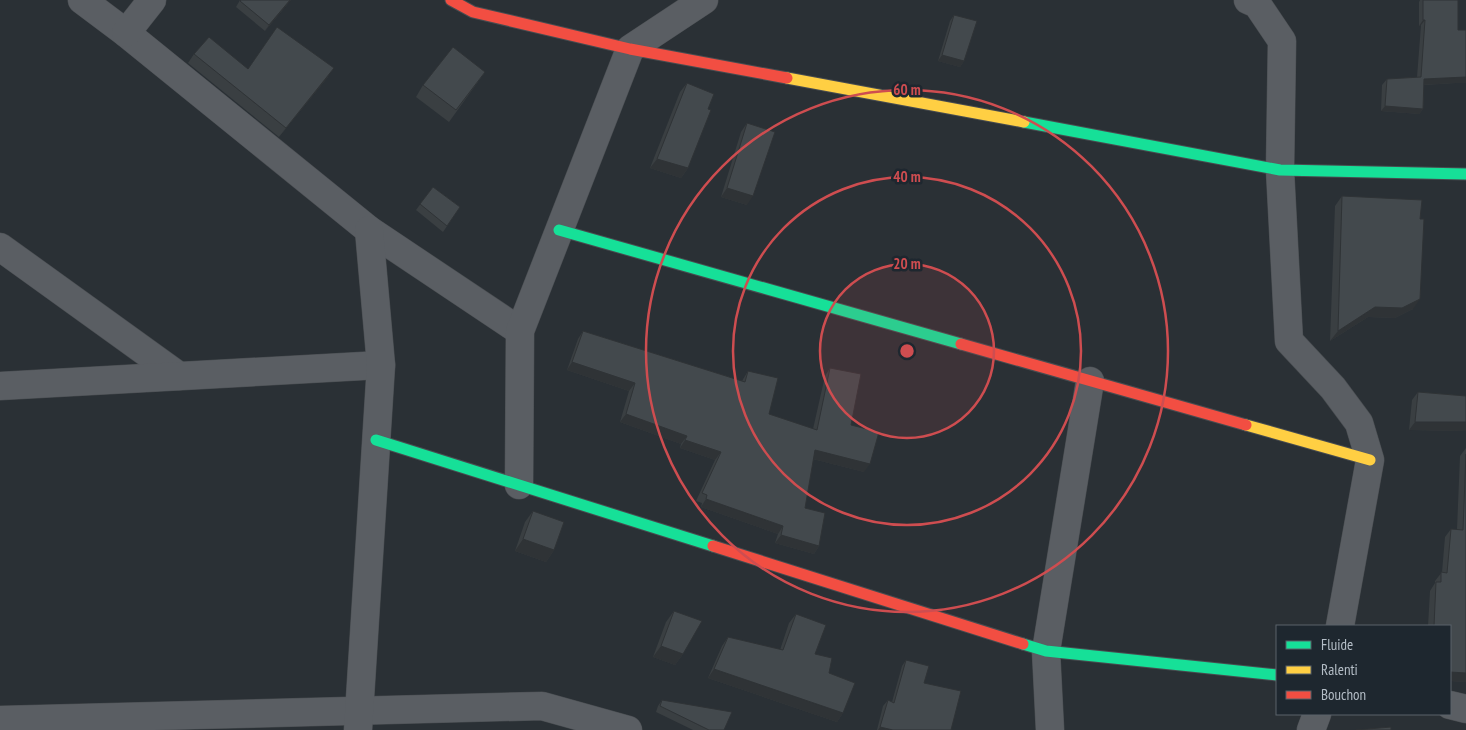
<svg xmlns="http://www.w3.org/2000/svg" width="1466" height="730" font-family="'PT Sans Narrow',sans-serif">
	<rect width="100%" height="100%" fill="#2a3035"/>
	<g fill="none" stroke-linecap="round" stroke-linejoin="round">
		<g stroke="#484c50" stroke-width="29">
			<g id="street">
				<path d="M82,0L126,33L369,230L520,331"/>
				<path d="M1248,0L1257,4L1282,41L1280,170L1289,341L1333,388L1359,423L1370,460L1340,626"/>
				<path d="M126,33L152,0"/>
				<path d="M0,247L179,376"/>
				<path d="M0,386L381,365"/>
				<path d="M519,485L520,331L630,49L704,0"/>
				<path d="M1450,705L1466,709"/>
				<path d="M0,720L542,706L628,730"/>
				<path d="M358,730L381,365L369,230"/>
				<path d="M1050,730L1046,651L1090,381"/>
				<path d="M1311,730L1317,714"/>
			</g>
		</g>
		<g stroke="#484c50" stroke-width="13">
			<g id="fast">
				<path d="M1024,122L1280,170L1466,174"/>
				<path d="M559,230L961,344"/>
				<path d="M376,440L713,546"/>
				<path d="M1023,644L1046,651L1277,675"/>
			</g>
		</g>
		<g stroke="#484c50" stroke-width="13">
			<g id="slow">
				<path d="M787,78L1024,122"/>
				<path d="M1246,425L1370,460"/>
			</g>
		</g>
		<g stroke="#484c50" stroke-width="13">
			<g id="jam">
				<path d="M451,0L473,12L630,49L787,78"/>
				<path d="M961,344L1246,425"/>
				<path d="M713,546L1023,644"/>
			</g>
		</g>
		<use href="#street" stroke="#5a5e63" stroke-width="28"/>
		<use href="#fast" stroke="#16e098" stroke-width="11"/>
		<use href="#slow" stroke="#ffcf43" stroke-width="11"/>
		<use href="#jam" stroke="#f24e42" stroke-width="11"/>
	</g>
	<g fill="#3a3f42">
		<path d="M240,0H291L265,31L236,7Z"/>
		<path d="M1420,0H1458L1456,83L1424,85L1423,109L1419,114L1381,111L1382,85L1387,79L1417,77L1421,25L1419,26V2Z"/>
		<path d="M954,15L964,61L960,67L938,61L950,21Z"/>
		<path d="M194,54L248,69L328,77L279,137L188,63Z"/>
		<path d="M485,72L449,122L416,97L423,85Z"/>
		<path d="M687,83L708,109L688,168L681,178L650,168L680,92Z"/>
		<path d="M747,123V205L721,197L741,132Z"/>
		<path d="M433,187L460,207L443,232L416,210Z"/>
		<path d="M1342,196L1413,309L1395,318L1368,317L1330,341L1335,206Z"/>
		<path d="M583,331L742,381L748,371L769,414L813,429L825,376L830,368L851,425L864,472L813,459L805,508L819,546L814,554L775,543L778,534L701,507L702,503L696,501L715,460L680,448L681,444L620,422L629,391L567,370L578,339Z"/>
		<path d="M1418,392L1466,396V431L1409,430L1412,400Z"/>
		<path d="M1466,448V682L1450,681V626H1428L1430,591L1435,583V581L1442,572L1445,537L1451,529H1457L1460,456Z"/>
		<path d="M533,511L554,550L546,562L515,551L525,522Z"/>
		<path d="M674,611L683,654L675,665L653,657L666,622Z"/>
		<path d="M796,614L815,654L829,673L843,713L837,722L708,678L722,646L728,637L780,650L789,623Z"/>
		<path d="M906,660L924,683L951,730H877L883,706L888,700L892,702L902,666Z"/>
		<path d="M662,700L724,730H693L656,712L658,706Z"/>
	</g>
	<g fill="#2f3336">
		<path d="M290,0H291L265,31L269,25Z"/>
		<path d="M1423,20H1425L1421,25L1419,26Z"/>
		<path d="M942,55L964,61L960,67L938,61Z"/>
		<path d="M334,68L328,77L279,137L286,128Z"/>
		<path d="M1460,77H1466V83H1456L1420,85L1424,79Z"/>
		<path d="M1385,106L1423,109L1419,114L1381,111Z"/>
		<path d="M657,159L688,168L681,178L650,168Z"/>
		<path d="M727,188L753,196L747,205L721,197Z"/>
		<path d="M1420,299L1413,309L1395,318L1368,317L1330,341L1338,331L1375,307Z"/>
		<path d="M572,362L635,383L629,391L567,370Z"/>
		<path d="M626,414L687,436L681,444L620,422Z"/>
		<path d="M1415,422H1466V431L1409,430Z"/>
		<path d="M685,440L721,452L715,460L680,448Z"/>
		<path d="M815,450L870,464L864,472L809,458Z"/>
		<path d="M706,499L783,526L778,534L701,507Z"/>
		<path d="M781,535L819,546L814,554L775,543Z"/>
		<path d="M523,539L554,550L546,562L515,551Z"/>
		<path d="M661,646L683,654L675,665L653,657Z"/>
		<path d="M714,669L843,713L837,722L708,678Z"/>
		<path d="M1450,672L1466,673V682L1450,681Z"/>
		<path d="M880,727L893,730H878Z"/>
	</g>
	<g fill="#43494d" stroke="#2f3336">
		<path d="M241,0H290L269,25L240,1Z"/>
		<path d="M1423,0H1458V30H1466V77L1424,79L1423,109L1385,106L1387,79L1421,77L1425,20H1423Z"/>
		<path d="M954,15L977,21L964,61L942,55Z"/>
		<path d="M277,27L334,68L286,128L194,54L209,37L248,69Z"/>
		<path d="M453,47L485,72L456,110L423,85Z"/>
		<path d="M687,83L714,94L708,109L711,110L688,168L657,159Z"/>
		<path d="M747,123L775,132L753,196L727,188Z"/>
		<path d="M433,187L460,207L447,226L420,204Z"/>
		<path d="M1342,196L1422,200L1420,219H1424L1420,299L1402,308L1375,307L1338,331Z"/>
		<path d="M583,331L745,382L748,371L778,378L769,414L817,430L830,368L861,374L851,425L879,432L870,464L815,450L805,508L825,513L819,546L781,535L783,526L706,499L707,495L702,493L721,452L685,440L687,436L626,414L635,383L572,362Z"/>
		<path d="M1418,392L1466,396V422H1415Z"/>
		<path d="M1466,454V673L1450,672V626H1434L1436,582H1441V572L1447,573L1451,529L1463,530Z"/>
		<path d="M533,511L564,522L554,550L523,539Z"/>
		<path d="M674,611L702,621L683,654L661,646Z"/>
		<path d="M796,614L826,625L815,654L832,658L829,673L855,683L843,713L714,669L728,637L783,650Z"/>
		<path d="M906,660L929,666L924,683L961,691L951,730H893L880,727L888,700L894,703Z"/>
		<path d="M662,700L732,712L724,730H709L660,706Z"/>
		<path d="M1391,727V730H1356Z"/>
	</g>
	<circle cx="907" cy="351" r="87" fill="#ce4d50" fill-opacity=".12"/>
	<g fill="none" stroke="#ce4d50" stroke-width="2.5">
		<circle cx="907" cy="351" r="87"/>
		<circle cx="907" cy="351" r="174"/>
		<circle cx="907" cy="351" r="261"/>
	</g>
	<circle cx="907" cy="351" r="8" fill="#ce4d50" stroke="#1e272f" stroke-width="2.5"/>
	<g font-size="15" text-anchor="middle" font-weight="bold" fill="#ce4d50" stroke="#1e272f" stroke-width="5" stroke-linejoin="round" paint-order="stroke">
		<text x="907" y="95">60 m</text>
		<text x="907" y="182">40 m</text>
		<text x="907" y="269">20 m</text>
	</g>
	<rect x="1276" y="625" width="175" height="90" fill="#1e272f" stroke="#5a636b"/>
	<rect x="1286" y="641" width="25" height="8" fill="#16e098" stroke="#5a636b"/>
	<text x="1321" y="650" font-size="15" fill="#b4bdc6">Fluide</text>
	<rect x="1286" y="666" width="25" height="8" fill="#ffcf43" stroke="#5a636b"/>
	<text x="1321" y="675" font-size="15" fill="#b4bdc6">Ralenti</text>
	<rect x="1286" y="691" width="25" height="8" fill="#f24e42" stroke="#5a636b"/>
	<text x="1321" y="700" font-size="15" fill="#b4bdc6">Bouchon</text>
</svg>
